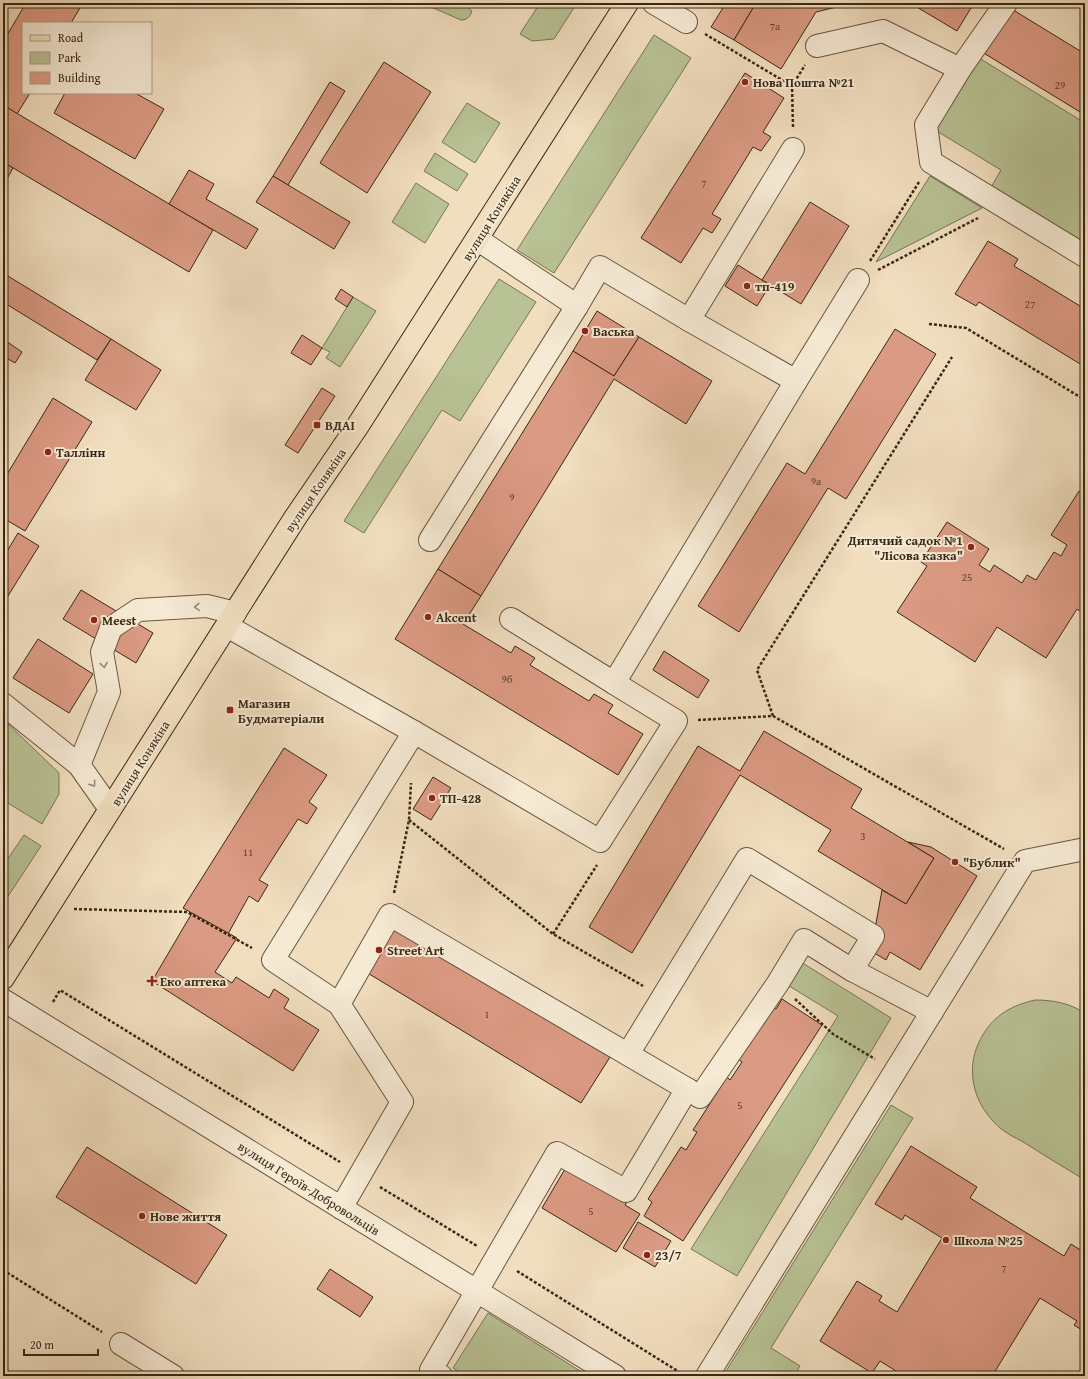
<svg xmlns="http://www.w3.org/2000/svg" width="1088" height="1379" font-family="'Gentium Book Plus',serif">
	<rect width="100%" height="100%" fill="#f1debf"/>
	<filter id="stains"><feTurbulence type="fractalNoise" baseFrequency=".005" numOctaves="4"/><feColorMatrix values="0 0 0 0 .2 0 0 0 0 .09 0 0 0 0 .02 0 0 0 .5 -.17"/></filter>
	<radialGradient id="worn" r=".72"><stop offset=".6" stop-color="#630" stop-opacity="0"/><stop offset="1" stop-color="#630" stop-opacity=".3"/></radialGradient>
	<g fill="#b8c294" stroke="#797554">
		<path d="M422,3H462L472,11C470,17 467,20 461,20Z"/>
		<path d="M540,3H577L554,39L532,41L520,34Z"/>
		<path d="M654,35L691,58L554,273L517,250Z"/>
		<path d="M979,58L1085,123V247L990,189L1001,170L935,130Z"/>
		<path d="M467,103L500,123L475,163L442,142Z"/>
		<path d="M435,153L468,174L457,191L424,171Z"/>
		<path d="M930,176L982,208L876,262Z"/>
		<path d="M416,183L449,204L425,243L392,222Z"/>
		<path d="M499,279L536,302L460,421L442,410L364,533L344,521Z"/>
		<path d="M353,297L376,311L340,367L326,358L330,352L322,348Z"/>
		<path d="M4,720L59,773V794L42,824L3,800Z"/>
		<path d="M24,835L41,846L3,904V866Z"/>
		<path d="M801,962L891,1018L737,1276L691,1249L838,1016L786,984Z"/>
		<path d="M1035,1000C1053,1000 1069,1003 1085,1013V1180C1065,1168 1045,1156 1025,1143C1014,1137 1001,1131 993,1121C973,1100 966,1069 979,1042C991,1017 1009,1006 1035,1000Z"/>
		<path d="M891,1105L913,1118L771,1348L800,1366L794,1376H723Z"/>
		<path d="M488,1313L588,1376H466L453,1368Z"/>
	</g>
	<g fill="#db9a83" stroke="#3a2813">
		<path d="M26,3H83L71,23H23V93H30L17,114L3,105V42Z"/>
		<path d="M726,3H756L734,40L711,27Z"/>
		<path d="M756,3H853L816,12L781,69L734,40Z"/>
		<path d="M910,3H974L957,31Z"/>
		<path d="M1010,8L1085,54V115L982,52Z"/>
		<path d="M384,62L431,92L367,193L320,163Z"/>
		<path d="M745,73L784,98L763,132L771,137L761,151L753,147L712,214L721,219L716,227L712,233L703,228L681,263L641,238Z"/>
		<path d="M330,82L345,91L288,185L273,176Z"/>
		<path d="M65,93H135L164,109L135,159L54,113Z"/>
		<path d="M3,105L213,230L189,272L3,162Z"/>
		<path d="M3,162L13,168L3,186Z"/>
		<path d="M189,170L214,184L206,199L258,229L246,249L169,204Z"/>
		<path d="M273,176L350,222L334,249L256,202Z"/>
		<path d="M810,202L849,226L801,304L762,280Z"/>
		<path d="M988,241L1018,259L1014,266L1085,309V367L979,302L976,306L955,294Z"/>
		<path d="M738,265L770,285L757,306L725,286Z"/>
		<path d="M3,273L111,339L97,360L3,302Z"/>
		<path d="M341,289L353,297L347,307L335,299Z"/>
		<path d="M597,311L639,337L614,376L573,351Z"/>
		<path d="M895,329L936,354L846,499L828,488L739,632L698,606L787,463L805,474Z"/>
		<path d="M302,335L322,348L311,365L291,353Z"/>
		<path d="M639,337L712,381L686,424L614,379L481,596L438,569L573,351L614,376Z"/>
		<path d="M3,339L22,352L15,363L3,356Z"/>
		<path d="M111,339L161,370L136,410L85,380Z"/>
		<path d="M322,388L335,396L298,453L285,445Z"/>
		<path d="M53,398L92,422L25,531L3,518V481Z"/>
		<path d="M1079,491L1085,495V615L1077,609L1046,658L997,627L975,662L897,612L927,566L921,562L947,522L989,549L979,565L990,572L994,565L1022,583L1027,575L1036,580L1054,552L1061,556L1067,545L1051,535Z"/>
		<path d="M18,533L39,546L3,604V558Z"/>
		<path d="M438,569L481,596L463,624L511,653L515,646L535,658L530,665L589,701L594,694L613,705L608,713L643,734L618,775L395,639Z"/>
		<path d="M81,590L153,633L136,663L63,619Z"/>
		<path d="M38,639L93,674L69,713L13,678Z"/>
		<path d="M664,651L709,680L698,698L653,670Z"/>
		<path d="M764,731L862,789L851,808L934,858L906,904L818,851L831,830L740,775L632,953L589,927L698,746L740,771Z"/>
		<path d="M284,748L327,775L309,802L317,808L307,824L298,819L259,880L268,885L258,902L249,896L228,934L183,908Z"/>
		<path d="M433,777L451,788L431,820L413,809Z"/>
		<path d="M908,842L931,847L977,876L920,970L890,952L886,960L871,951L882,890L906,904L934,858Z"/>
		<path d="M192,913L237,938L215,972L232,983L236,977L269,998L274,989L289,999L284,1008L319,1030L293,1071L152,981Z"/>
		<path d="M392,929L610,1057L581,1103L366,972Z"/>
		<path d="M782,999L822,1025L683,1241L644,1216L652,1202L648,1199L681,1147L686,1150L697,1132L693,1130L727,1077L730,1080L742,1062L738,1059L771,1007L776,1009Z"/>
		<path d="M911,1146L977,1187L970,1198L1064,1256L1071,1244L1085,1253V1332L1074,1325L1077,1321L1040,1298L994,1373L998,1376H904L880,1361L872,1373L820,1341L857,1281L882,1296L879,1301L897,1312L942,1238L905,1215L902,1220L875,1204Z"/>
		<path d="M87,1147L227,1235L196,1284L56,1197Z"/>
		<path d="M565,1169L627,1202L625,1205L640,1214L616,1252L542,1208Z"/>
		<path d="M638,1222L671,1241L655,1267L623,1248Z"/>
		<path d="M330,1269L373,1297L360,1317L317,1289Z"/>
	</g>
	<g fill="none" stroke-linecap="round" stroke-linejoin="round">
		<g stroke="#68563e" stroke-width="24">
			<g id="minor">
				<path d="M654,3L686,22"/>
				<path d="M1006,3L960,69L926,125L931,162L1085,256"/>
				<path d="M817,46L883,31L960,69"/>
				<path d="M477,239L577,306L600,267L689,320L796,381"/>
				<path d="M689,320L793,149"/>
				<path d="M430,540L577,306"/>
				<path d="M511,619L614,683L796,381L858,280"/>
				<path d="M227,626L414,732L600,841L676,721L614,683"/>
				<path d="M3,704L79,765"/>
				<path d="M110,809L79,765L109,692L102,652L111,628L138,610L207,606L235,613"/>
				<path d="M3,1000L615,1376"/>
				<path d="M339,1004L390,915L687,1089L626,1191L557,1153L431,1370L441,1376"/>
				<path d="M628,1054L747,859L873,936L852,970L932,1012"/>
				<path d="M687,1089L700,1097L778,983L804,940L852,970"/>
				<path d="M341,1208L402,1102L339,1004L273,960L414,732"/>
				<path d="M121,1344L173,1376"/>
				<path d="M707,1376L1025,861L1085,849"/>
			</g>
		</g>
		<g stroke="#3a2813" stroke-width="24">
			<path id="major" d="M3,978L295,518L357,427L627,3"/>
		</g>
		<g stroke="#3a2813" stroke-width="2.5" stroke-dasharray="3 2" stroke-linecap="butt">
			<path d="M705,34L792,86"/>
			<path d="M793,127L792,86L805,65"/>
			<path d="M870,261L919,182"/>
			<path d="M878,270L978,218"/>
			<path d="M929,324L966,328L1085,400"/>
			<path d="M773,716L757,670L952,357"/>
			<path d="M698,720L773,716L1004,849"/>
			<path d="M409,820L553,934L643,986"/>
			<path d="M394,893L409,820L411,783"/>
			<path d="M74,909L187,912L252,948"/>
			<path d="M553,934L597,865"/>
			<path d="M795,999L833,1034L875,1059"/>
			<path d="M53,1002L60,990L340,1162"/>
			<path d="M380,1187L477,1246"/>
			<path d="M3,1270L102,1332"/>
			<path d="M517,1271L684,1375"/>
		</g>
		<use href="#minor" stroke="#f6ead5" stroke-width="22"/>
		<use href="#major" stroke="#f1debf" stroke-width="22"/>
	</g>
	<defs><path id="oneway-chevron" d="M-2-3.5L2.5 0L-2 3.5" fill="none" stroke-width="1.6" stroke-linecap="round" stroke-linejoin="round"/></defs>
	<g stroke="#988974">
		<use href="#oneway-chevron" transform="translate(197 607) rotate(177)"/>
		<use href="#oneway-chevron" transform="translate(104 665) rotate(81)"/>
		<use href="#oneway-chevron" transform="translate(93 784) rotate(55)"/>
	</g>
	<g fill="#8f2418" stroke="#f6ead5" stroke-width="1.5">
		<circle cx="745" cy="82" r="4"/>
		<circle cx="747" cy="286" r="4"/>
		<circle cx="585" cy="331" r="4"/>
		<rect x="313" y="421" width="8" height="8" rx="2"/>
		<circle cx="48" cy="452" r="4"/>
		<circle cx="971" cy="547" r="4"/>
		<circle cx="428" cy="617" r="4"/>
		<circle cx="94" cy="620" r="4"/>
		<rect x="226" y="706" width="8" height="8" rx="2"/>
		<circle cx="432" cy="798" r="4"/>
		<circle cx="955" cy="862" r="4"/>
		<circle cx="379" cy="950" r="4"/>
		<path d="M150 975h4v4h4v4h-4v4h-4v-4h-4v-4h4z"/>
		<circle cx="142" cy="1216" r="4"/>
		<circle cx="946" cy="1240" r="4"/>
		<circle cx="647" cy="1255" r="4"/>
	</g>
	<g text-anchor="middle" stroke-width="4" stroke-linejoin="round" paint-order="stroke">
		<g font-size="11" fill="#62442f">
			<text x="775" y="30">7а</text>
			<text x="1060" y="89">29</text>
			<text x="704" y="187">7</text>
			<text x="1030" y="308">27</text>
			<text x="816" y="485">9а</text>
			<text x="512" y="501">9</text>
			<text x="967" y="581">25</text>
			<text x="507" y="683">9б</text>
			<text x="863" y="840">3</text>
			<text x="248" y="856">11</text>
			<text x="487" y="1018">1</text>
			<text x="740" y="1109">5</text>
			<text x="591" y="1215">5</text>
			<text x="1004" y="1272">7</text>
		</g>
		<g font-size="13" font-weight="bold" fill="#3a2813" stroke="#f6ead5" text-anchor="start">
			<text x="753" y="87">Нова Пошта №21</text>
			<text x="755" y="291">тп-419</text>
			<text x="593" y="336">Васька</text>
			<text x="325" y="430">ВДАІ</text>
			<text x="56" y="457">Таллінн</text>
			<text x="963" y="545" text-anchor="end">Дитячий садок №1<tspan x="963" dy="15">"Лісова казка"</tspan></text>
			<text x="436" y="622">Akcent</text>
			<text x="102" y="625">Meest</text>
			<text x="238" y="708">Магазин<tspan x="238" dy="15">Будматеріали</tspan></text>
			<text x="440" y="803">ТП-428</text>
			<text x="963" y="867">"Бублик"</text>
			<text x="387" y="955">Street Art</text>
			<text x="160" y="986">Еко аптека</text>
			<text x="150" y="1221">Нове життя</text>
			<text x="954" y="1245">Школа №25</text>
			<text x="655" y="1260">23/7</text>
		</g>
		<g font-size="13" fill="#3a2813" stroke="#f6ead5">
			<text transform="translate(491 218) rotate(-58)" y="5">вулиця Конякіна</text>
			<text transform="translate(315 490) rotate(-56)" y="5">вулиця Конякіна</text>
			<text transform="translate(140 763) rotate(-58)" y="5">вулиця Конякіна</text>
			<text transform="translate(309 1188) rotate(32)" y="5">вулиця Героїв-Добровольців</text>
		</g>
	</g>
	<rect width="1088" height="1379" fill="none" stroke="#f1debf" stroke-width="16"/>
	<rect x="4" y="4" width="1080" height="1371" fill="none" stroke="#3a2813" stroke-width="2"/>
	<rect x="8" y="8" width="1072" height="1363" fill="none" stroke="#3a2813"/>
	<rect x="22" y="22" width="130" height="72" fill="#f6ead5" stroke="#ab9c87"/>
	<rect x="30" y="35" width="20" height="6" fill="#f1debf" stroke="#ab9c87"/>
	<text x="58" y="42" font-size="12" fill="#3a2813">Road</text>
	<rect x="30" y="52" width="20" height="12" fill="#b8c294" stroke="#ab9c87"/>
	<text x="58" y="62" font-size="12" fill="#3a2813">Park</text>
	<rect x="30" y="72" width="20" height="12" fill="#db9a83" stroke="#ab9c87"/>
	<text x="58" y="82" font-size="12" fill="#3a2813">Building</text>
	<path d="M24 1349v6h74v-6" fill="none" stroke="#3a2813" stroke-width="2"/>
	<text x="30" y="1349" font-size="12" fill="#3a2813" stroke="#f6ead5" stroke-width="3" paint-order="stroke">20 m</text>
	<rect width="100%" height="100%" filter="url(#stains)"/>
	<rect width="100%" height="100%" fill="url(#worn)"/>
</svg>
